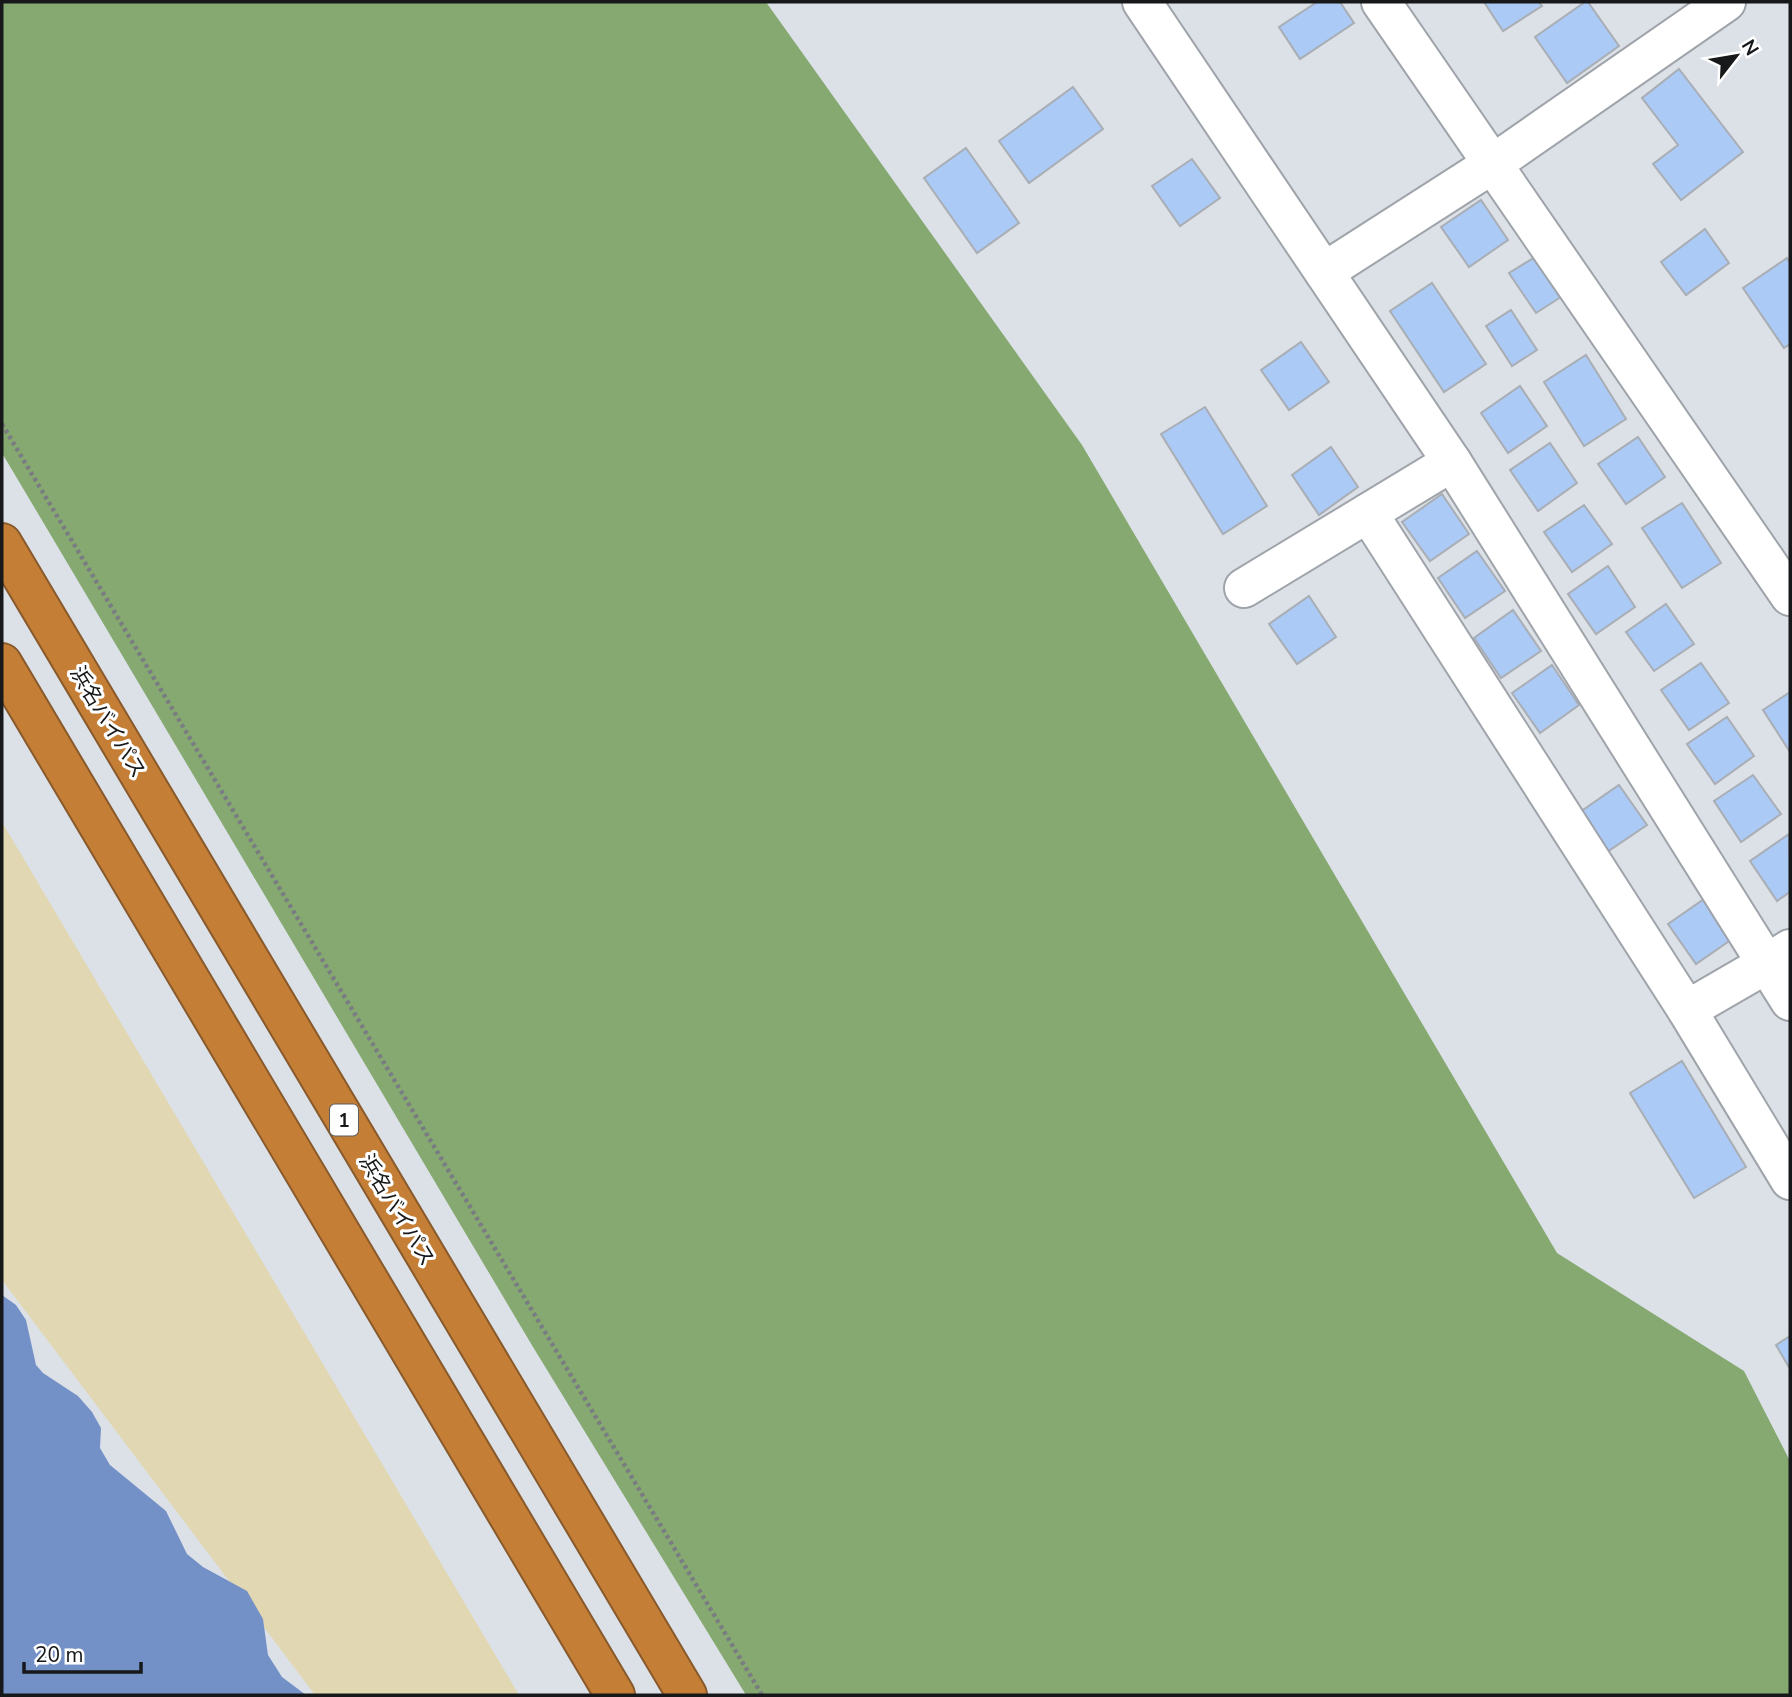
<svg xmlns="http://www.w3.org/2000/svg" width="1792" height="1697" font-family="'Nunito Sans','Noto Sans JP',sans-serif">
	<rect width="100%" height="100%" fill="#dce1e8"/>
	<path fill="#86a971" d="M2,2H766L1082,445L1557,1253L1744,1371L1790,1461V1695H746L533,1347L2,453Z"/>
	<path fill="#e1d7b2" d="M2,822L519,1695H315L2,1280Z"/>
	<path fill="#7491c7" d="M2,1295L16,1305L26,1320L36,1365L43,1373L78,1396L92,1412L101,1428L100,1448L110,1465L166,1511L187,1554L203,1567L247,1591L263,1619L268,1655L282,1677L306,1695H2Z"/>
	<g fill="#abcaf6" stroke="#a9adb4" stroke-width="2">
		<path d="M1317,2H1340L1354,23L1300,59L1279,27Z"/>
		<path d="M1484,2H1539L1542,6L1503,31Z"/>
		<path d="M1585,2H1588L1619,46L1567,83L1535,37Z"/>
		<path d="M1679,69L1743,152L1681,200L1653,164L1678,145L1642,98Z"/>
		<path d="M1073,87L1103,129L1029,183L999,141Z"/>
		<path d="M966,148L1019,223L977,253L924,178Z"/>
		<path d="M1192,159L1220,198L1180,226L1152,186Z"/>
		<path d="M1481,200L1508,240L1469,267L1441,227Z"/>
		<path d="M1705,229L1729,263L1686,295L1661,262Z"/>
		<path d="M1535,257L1561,297L1536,313L1509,273Z"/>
		<path d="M1787,258L1790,263V344L1784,348L1743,288Z"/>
		<path d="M1432,283L1486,364L1444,392L1390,311Z"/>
		<path d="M1511,310L1537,350L1512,366L1486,326Z"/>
		<path d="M1301,342L1329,382L1289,410L1261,370Z"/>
		<path d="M1586,355L1626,419L1584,446L1544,382Z"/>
		<path d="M1520,386L1547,426L1508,453L1481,413Z"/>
		<path d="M1205,407L1267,506L1223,534L1161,434Z"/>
		<path d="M1638,437L1665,477L1626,504L1598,464Z"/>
		<path d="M1550,443L1577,483L1538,511L1510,470Z"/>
		<path d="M1331,447L1358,487L1319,515L1292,475Z"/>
		<path d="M1442,494L1469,534L1430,561L1402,522Z"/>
		<path d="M1682,503L1721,563L1682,588L1642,528Z"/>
		<path d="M1584,505L1612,544L1572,572L1544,532Z"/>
		<path d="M1477,551L1505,591L1465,618L1438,578Z"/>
		<path d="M1608,566L1635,607L1596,634L1568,594Z"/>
		<path d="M1309,596L1336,637L1297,664L1269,624Z"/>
		<path d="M1666,604L1694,644L1654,671L1626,632Z"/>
		<path d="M1513,610L1541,651L1501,678L1474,638Z"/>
		<path d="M1701,663L1729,703L1689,730L1661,690Z"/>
		<path d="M1552,665L1579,705L1540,733L1512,693Z"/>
		<path d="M1790,692V752L1763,710Z"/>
		<path d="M1727,717L1754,756L1715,784L1687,744Z"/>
		<path d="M1753,775L1781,814L1741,842L1714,801Z"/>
		<path d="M1619,785L1647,825L1607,852L1580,812Z"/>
		<path d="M1789,834L1790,892L1777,901L1750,861Z"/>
		<path d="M1707,897L1735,937L1696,964L1668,924Z"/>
		<path d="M1682,1061L1746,1167L1694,1198L1630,1093Z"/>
		<path d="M1790,1336V1369L1776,1345Z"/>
	</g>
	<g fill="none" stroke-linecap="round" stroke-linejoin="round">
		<g stroke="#9fa4aa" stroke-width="42">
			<g id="minor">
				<path d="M1142,2L1452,462L1790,1001"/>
				<path d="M1381,2L1790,596"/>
				<path d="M1324,272L1494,163L1726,2"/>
				<path d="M1368,513L1687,1010L1768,963"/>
				<path d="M1244,588L1452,462"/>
				<path d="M1687,1010L1790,1180"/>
			</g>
		</g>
		<g stroke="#9fa4aa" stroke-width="42">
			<path id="tertiary" d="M1768,963L1790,949"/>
		</g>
		<g stroke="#885a2c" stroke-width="42">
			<g id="motorway">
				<path d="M2,543L687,1695"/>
				<path d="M2,663L615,1695"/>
			</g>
		</g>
		<path stroke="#797c81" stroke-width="4.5" stroke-dasharray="3.5 3.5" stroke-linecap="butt" d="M2,424L762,1695"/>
		<use href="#minor" stroke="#fff" stroke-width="38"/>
		<use href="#tertiary" stroke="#fff" stroke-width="38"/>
		<use href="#motorway" stroke="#c57e35" stroke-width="38"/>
	</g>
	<g text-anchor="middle" stroke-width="6" stroke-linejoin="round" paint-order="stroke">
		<rect fill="#fff" stroke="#5c5d5f" stroke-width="2" x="330" y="1104.5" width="28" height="31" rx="5"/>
		<g font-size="19" font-weight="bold" fill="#16181a">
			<text x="344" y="1127">1</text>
		</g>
		<g font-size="21" fill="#16181a" stroke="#fff">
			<text transform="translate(108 722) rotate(59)" y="7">浜名バイパス</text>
			<text transform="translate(397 1210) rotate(59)" y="7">浜名バイパス</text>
		</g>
	</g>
	<rect width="1792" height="1697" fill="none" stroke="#16181a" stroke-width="7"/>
	<g transform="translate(1736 56) rotate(59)" stroke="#ffffff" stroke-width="5" paint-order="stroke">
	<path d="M0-5L12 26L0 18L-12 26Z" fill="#16181a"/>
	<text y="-10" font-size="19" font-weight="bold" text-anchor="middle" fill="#16181a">N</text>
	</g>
	<path d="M24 1662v10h117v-10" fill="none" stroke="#16181a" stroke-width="3.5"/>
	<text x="35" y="1662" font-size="21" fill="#16181a" stroke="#ffffff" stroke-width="5" paint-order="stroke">20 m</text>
</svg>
